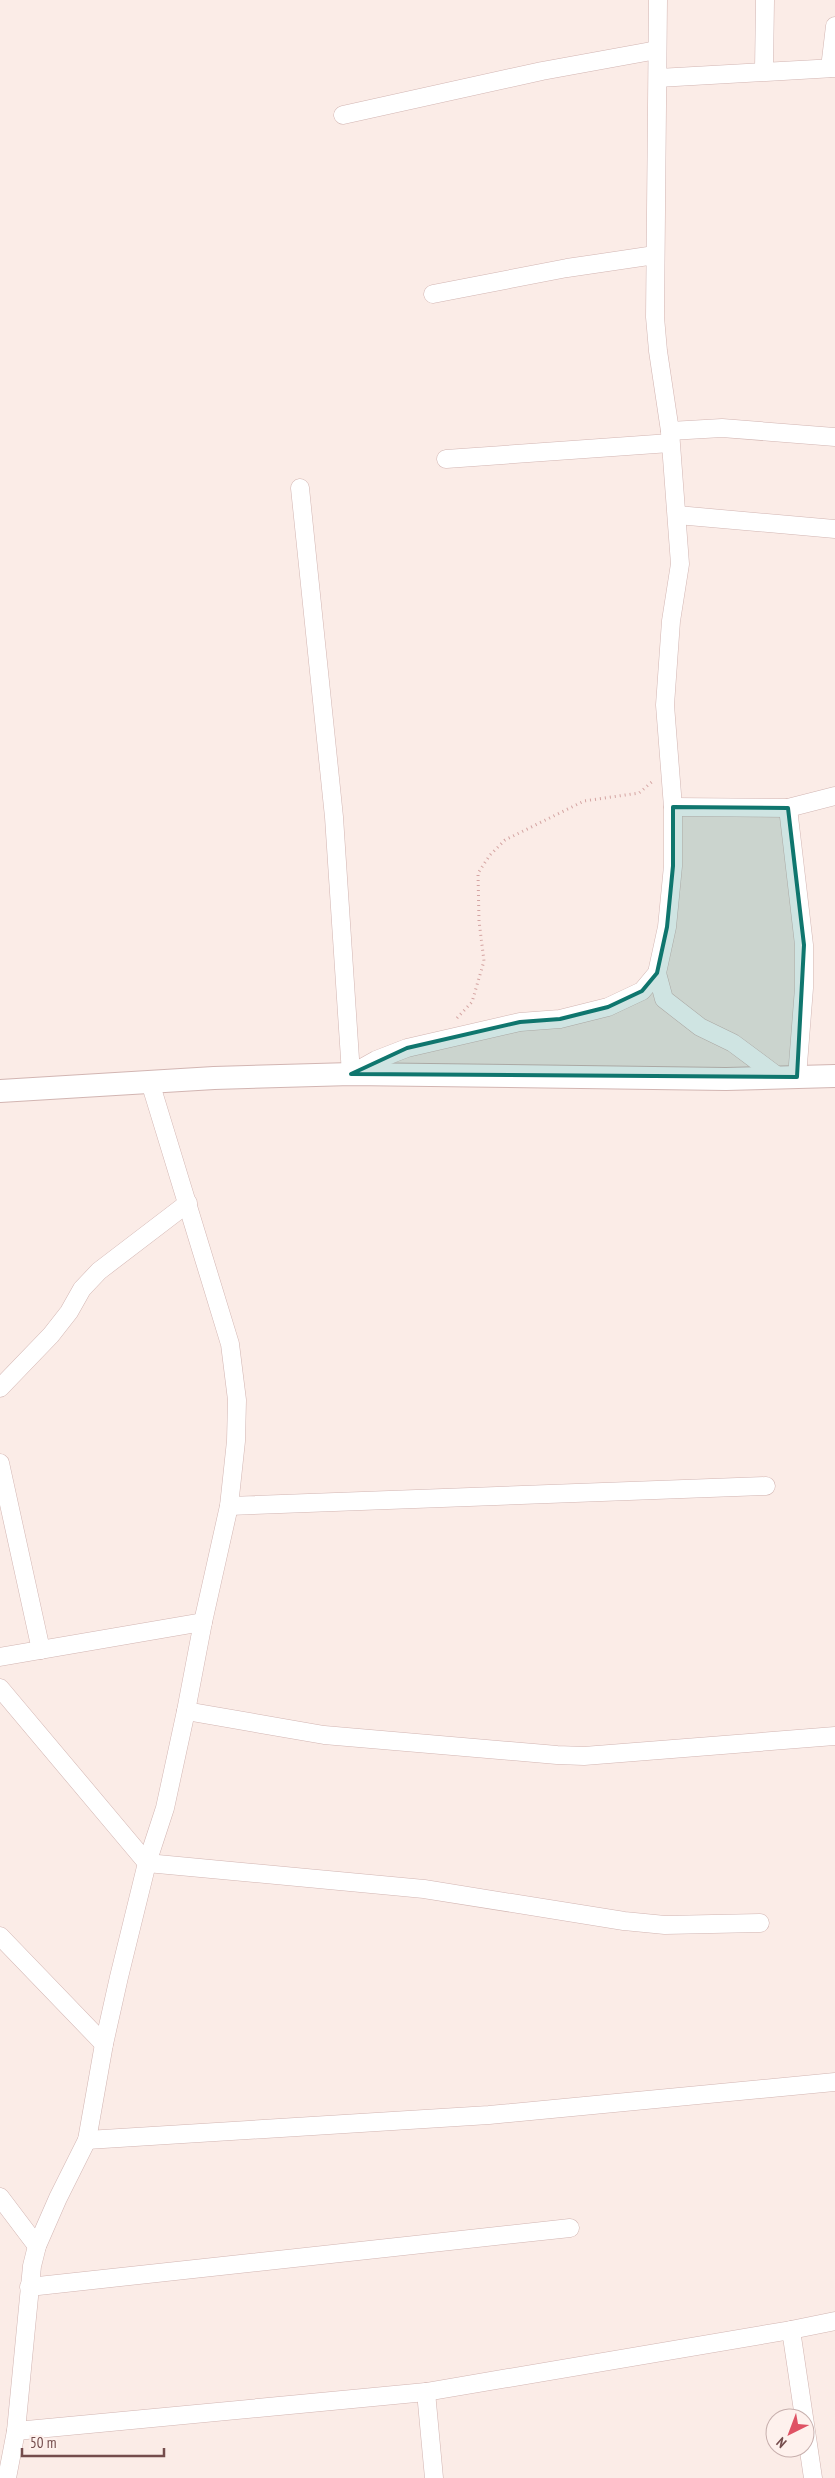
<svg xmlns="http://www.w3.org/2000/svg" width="835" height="2478" font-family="'PT Sans Narrow',sans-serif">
	<rect width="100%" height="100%" fill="#fbece7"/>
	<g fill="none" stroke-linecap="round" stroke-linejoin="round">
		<g stroke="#d2b5b2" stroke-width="19">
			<g id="minor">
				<path d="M830,68L835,26"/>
				<path d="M764,70L765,0"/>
				<path d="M658,78L835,68"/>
				<path d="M343,115L542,71L657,50"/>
				<path d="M433,294L567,268L655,255"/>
				<path d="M670,431L722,428L835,437"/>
				<path d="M446,459L670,443"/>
				<path d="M300,488L334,817L351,1074L376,1060L407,1048L520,1022L560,1019L608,1007L642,991L657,973L667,927L673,866V807L665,705L671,621L680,564L670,431L658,351L655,317L658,0"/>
				<path d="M677,515L835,529"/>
				<path d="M673,807L788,808L835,796"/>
				<path d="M788,808L804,945V988L797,1077"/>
				<path d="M657,973L664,999L700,1027L733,1043L780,1078"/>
				<path d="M0,1388L51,1335L69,1312L82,1289L99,1271L188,1203"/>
				<path d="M0,1463L41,1650"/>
				<path d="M229,1506L766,1486"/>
				<path d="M0,1657L203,1622"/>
				<path d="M0,1688L147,1863L424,1889L624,1921L665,1925L760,1923"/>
				<path d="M186,1711L324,1735L557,1755L584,1756L835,1736"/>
				<path d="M0,1936L104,2044"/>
				<path d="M87,2140L489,2115L835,2082"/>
				<path d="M0,2197L37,2246"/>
				<path d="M29,2287L570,2228"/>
				<path d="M791,2330L835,2321"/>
				<path d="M426,2392L434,2478"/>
				<path d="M16,2431L426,2392L791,2330L813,2478"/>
				<path d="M7,2478L16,2431L32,2266L37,2246L58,2198L87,2140L104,2044L119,1977L147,1863L165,1808L186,1711L203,1622L229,1506L236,1441L237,1400L230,1344L150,1082"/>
			</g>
		</g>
		<g stroke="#d2b5b2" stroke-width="24">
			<path id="tertiary" d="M0,1091L214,1078L351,1074L726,1079L835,1076"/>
		</g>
		<path stroke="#d4a4a2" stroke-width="3" stroke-dasharray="1 4" stroke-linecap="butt" d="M457,1018L472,1002L484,961L479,921L478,873L490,855L505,840L584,801L639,793L653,781"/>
		<use href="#minor" stroke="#fff" stroke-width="18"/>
		<use href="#tertiary" stroke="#fff" stroke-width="22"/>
	</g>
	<path fill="#0f766e" fill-opacity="0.2" stroke="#0f766e" stroke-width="4" stroke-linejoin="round" d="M673,807L788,808L804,945L797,1077L351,1074L407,1048L520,1022L560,1019L608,1007L642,991L657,973L667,927L673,866Z"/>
	<g transform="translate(790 2433) rotate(222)"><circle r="24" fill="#fef1ed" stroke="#c7afad"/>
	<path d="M0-4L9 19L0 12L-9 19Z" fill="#df5264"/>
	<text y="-8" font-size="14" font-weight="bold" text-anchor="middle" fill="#744c4c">N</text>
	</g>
	<path d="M22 2448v8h142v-8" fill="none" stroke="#744c4c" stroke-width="2.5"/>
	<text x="30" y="2448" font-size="15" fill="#744c4c" stroke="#fef1ed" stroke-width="4" paint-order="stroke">50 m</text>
</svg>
